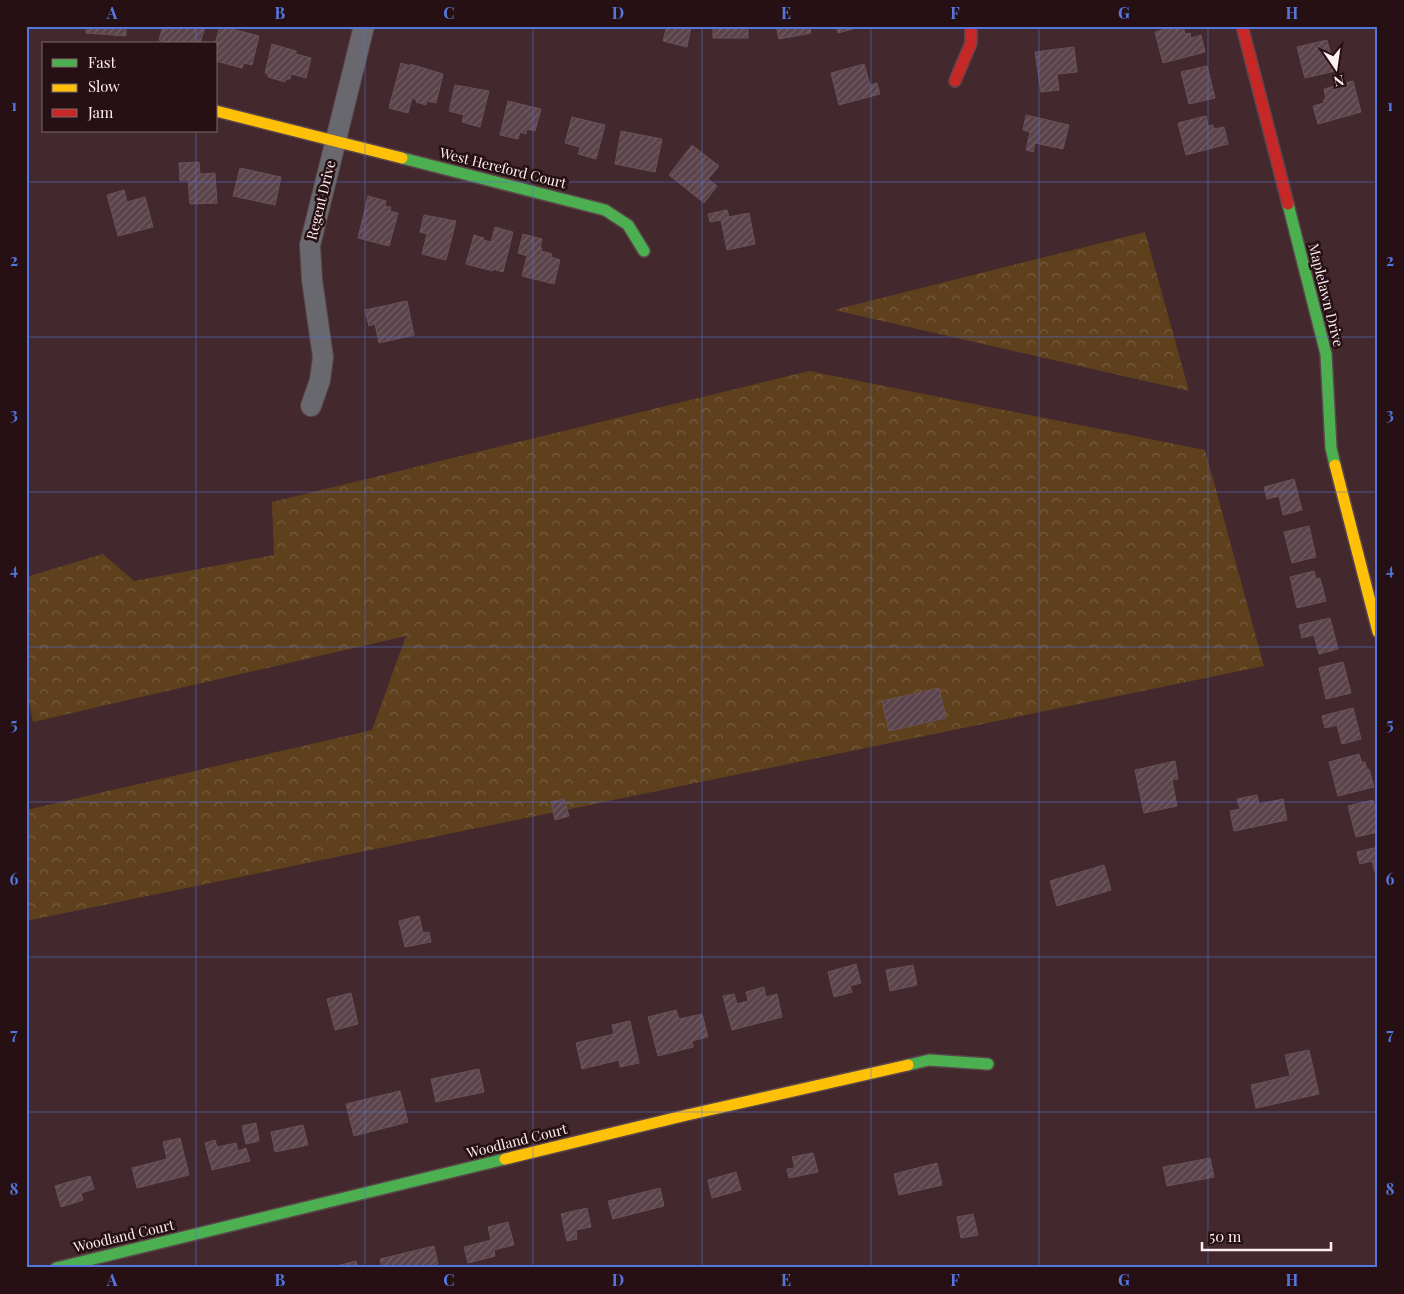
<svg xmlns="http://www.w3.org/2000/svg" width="1404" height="1294" font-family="'Playfair Display',serif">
	<defs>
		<pattern id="forest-crowns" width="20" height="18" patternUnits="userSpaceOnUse" patternTransform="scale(1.25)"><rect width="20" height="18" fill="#5e401d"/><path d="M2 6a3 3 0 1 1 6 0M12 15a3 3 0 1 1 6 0" fill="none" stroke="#765c3e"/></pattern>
		<pattern id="building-hatch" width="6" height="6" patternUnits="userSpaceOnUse" patternTransform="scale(1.25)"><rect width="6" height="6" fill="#5b434b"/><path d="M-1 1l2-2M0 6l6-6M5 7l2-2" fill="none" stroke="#735e65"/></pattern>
	</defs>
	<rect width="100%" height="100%" fill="#43282d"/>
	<g fill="url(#forest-crowns)">
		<path d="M1145,232L1189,391L834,310Z"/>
		<path d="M809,371L1205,450L1264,666L26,921V810L372,730L406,636L33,722L26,687V577L103,554L134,581L274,555L272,502Z"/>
	</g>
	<g fill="url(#building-hatch)" stroke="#685259">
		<path d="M86,26H126V36L86,33Z"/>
		<path d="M163,26H205L200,44H172L159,40Z"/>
		<path d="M220,26L259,36L252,65L244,63L242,68L216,61L215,44Z"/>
		<path d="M667,26H691L687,47L663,41Z"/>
		<rect x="713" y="26" width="35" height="12"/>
		<path d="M776,26H810L811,33L779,39Z"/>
		<path d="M836,26H864L838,33Z"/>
		<path d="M1176,26H1183L1185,34L1190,33L1191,38L1201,35L1205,52L1163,63L1155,32Z"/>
		<path d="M1327,40L1335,71L1305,78L1297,47Z"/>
		<path d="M272,44L296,51V54L311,58L306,78L291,74L290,79H286L285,82L268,77V74L265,73Z"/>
		<path d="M1074,47L1077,72L1057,74L1059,90L1041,92L1035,52Z"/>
		<path d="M401,63L410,66V64L443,74L436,103L427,101L426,105L416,102L417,100L412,98L408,113L389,108Z"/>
		<path d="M864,64L870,85L877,83L880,94L839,105L831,73Z"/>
		<path d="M1207,66L1215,98L1189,104L1181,72Z"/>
		<path d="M1353,81L1361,112L1318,124L1313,106L1324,103L1323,100L1326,99L1324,89Z"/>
		<path d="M455,85L489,91L480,127L462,122L464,115L449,111Z"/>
		<path d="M508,101L541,109L535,131L527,129L526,134L520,132L518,139L500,135Z"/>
		<path d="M1026,115L1069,125L1063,149L1035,143L1033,152L1026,150L1030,132L1023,130Z"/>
		<path d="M1206,116L1208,126L1213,125L1214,129L1224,127L1228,144L1186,155L1178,123Z"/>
		<path d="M572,117L605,125L596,159L578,154L580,147L565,143Z"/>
		<path d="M621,131L662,139L655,172L615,164Z"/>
		<path d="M692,145L719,166L708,179L717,186L704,203L669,175Z"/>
		<path d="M199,162L200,174L215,173L217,203L190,204L188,180L180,181L179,163Z"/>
		<path d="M240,168L281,177L275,205L233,196Z"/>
		<path d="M124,190L127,202L145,197L153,227L118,236L107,195Z"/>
		<path d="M368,196L386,201L385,206L391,207L390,211L398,213L389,246L358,238Z"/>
		<path d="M727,210L729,217L749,213L755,244L727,250L721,220L710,222L708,214Z"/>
		<path d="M424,215L456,221L446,260L422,254L427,234L420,232Z"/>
		<path d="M495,227L513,232L503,272L493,269V271L466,264L474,235L484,238L483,240L491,242Z"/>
		<path d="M523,234L542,239L540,248H542L541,251L552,254L551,257L560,260L554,284L522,276L527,256L518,253Z"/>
		<path d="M407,301L414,335L379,343L375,324L369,326L365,310Z"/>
		<path d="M1294,479L1302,510L1283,515L1279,496L1267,499L1264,487Z"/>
		<path d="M1309,526L1316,557L1292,563L1284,532Z"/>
		<path d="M1314,571L1316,579L1320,578L1326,601L1297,608L1290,577Z"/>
		<path d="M1330,618L1338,649L1319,654L1314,635L1302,638L1299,625Z"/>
		<path d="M1343,662L1351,693L1326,699L1319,668Z"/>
		<path d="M939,688L946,718L889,731L882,701Z"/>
		<path d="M1353,708L1361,739L1342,744L1337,725L1325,728L1322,716Z"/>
		<path d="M1359,754L1362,763L1365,762L1367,770L1369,769L1374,787L1338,796L1329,762Z"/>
		<path d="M1175,761L1178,779L1172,780L1177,806L1144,813L1135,770Z"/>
		<path d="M1257,795L1259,804L1283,799L1287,820L1234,831L1230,811L1240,809L1237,799Z"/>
		<path d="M564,799L569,816L555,820L551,802Z"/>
		<path d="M1373,800L1378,820V832L1356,837L1348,806Z"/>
		<path d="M1378,847V880H1377L1372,861L1360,864L1357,852Z"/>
		<path d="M1104,865L1111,890L1057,906L1050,881Z"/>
		<path d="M419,916L423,933L429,932L431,942L405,947L399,921Z"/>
		<path d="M856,964L861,983L850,986L852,992L834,997L828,972Z"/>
		<path d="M913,965L917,985L890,991L886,970Z"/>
		<path d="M764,987L766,997L777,994L782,1017L732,1030L723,996L734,994L737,1004L748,1001L746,992Z"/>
		<path d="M351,993L358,1024L335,1030L327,999Z"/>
		<path d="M676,1010L679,1019L702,1014L708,1037L692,1041L693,1047L658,1056L648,1017Z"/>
		<path d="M630,1021L639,1063L620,1067L619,1060L582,1069L576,1043L614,1034L612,1025Z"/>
		<path d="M1309,1050L1319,1094L1256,1108L1251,1085L1290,1076L1285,1055Z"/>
		<path d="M479,1069L484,1092L436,1102L431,1079Z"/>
		<path d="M400,1091L408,1122L354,1136L346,1104Z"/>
		<path d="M256,1123L259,1141L246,1144L242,1126Z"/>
		<path d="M303,1125L308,1145L275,1152L271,1132Z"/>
		<path d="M180,1138L189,1175L137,1188L132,1168L167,1159L163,1142Z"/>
		<path d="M215,1140L217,1147L236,1143L238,1151L246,1148L250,1161L212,1170L205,1143Z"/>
		<path d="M813,1153L818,1172L789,1178L787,1169L795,1168L792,1157Z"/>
		<path d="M1210,1158L1214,1177L1167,1186L1163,1167Z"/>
		<path d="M937,1163L942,1185L899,1195L894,1174Z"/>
		<path d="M736,1172L741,1190L712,1198L708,1180Z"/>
		<path d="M90,1176L94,1189L81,1193L83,1200L61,1207L55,1186Z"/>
		<path d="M660,1188L664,1206L613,1219L608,1201Z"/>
		<path d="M587,1208L591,1227L576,1230L577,1239L567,1241L561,1214Z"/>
		<path d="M973,1214L978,1235L961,1238L957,1217Z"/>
		<path d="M508,1222L514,1245L494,1250L495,1256L468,1263L464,1247L491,1240L488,1227Z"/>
		<path d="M434,1246L438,1264L424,1268H382L380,1259Z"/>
		<path d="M356,1261L358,1268H329Z"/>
	</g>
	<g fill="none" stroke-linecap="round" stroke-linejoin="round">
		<g stroke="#5a464a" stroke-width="22">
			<path id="street" d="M311,406L320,380L323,357L312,280L310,245L364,26"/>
		</g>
		<g stroke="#5a464a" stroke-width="14">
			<g id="fast">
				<path d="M402,158L605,210L628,225L644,251"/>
				<path d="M1288,204L1326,354L1331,448L1335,465"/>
				<path d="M908,1065L929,1060L988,1064"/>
				<path d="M56,1268L505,1159"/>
			</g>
		</g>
		<g stroke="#5a464a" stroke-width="14">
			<g id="slow">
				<path d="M216,111L402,158"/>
				<path d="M1335,465L1378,632"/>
				<path d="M505,1159L687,1115L908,1065"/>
			</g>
		</g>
		<g stroke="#5a464a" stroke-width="14">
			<g id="jam">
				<path d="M1242,26L1288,204"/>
				<path d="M955,81L971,43V26"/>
			</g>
		</g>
		<use href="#street" stroke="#69686e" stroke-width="20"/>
		<use href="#fast" stroke="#4caf50" stroke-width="11"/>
		<use href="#slow" stroke="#ffc107" stroke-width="11"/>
		<use href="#jam" stroke="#c62828" stroke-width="11"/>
	</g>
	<path fill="none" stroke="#5576de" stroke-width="1" stroke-opacity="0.55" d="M196,26V44M365,26V1268M533,26V1268M702,26V1268M871,26V1268M1039,26V1268M1208,26V1268M196,131V1268M26,182H1378M26,337H1378M26,492H1378M26,647H1378M26,802H1378M26,957H1378M26,1112H1378"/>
	<g text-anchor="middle" stroke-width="5" stroke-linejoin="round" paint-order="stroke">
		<g font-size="14" fill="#fdeff0" stroke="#261013">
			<text transform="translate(503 168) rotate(14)" y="5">West Hereford Court</text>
			<text transform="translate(321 200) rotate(-76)" y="5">Regent Drive</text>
			<text transform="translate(1326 295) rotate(76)" y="5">Maplelawn Drive</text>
			<text transform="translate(517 1141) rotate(-14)" y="5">Woodland Court</text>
			<text transform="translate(124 1236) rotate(-13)" y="5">Woodland Court</text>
		</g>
	</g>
	<rect width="1404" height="1294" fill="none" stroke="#261013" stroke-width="55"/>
	<rect x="42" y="42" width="175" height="90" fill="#261013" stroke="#7c696b"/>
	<rect x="52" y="59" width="25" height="8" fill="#4caf50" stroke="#7c696b"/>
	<text x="88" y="68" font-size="15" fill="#fdeff0">Fast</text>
	<rect x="52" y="84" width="25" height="8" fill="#ffc107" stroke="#7c696b"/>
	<text x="88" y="92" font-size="15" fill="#fdeff0">Slow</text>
	<rect x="52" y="109" width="25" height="8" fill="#c62828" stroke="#7c696b"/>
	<text x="88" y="118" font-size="15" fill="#fdeff0">Jam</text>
	<g transform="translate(1336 68) rotate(167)" stroke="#261013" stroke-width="4" paint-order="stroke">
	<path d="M0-4L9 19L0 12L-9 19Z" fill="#fdeff0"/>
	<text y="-8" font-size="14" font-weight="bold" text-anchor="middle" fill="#fdeff0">N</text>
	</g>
	<path d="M1202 1242v8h129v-8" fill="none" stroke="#fdeff0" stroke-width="2.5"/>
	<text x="1209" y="1242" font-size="15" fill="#fdeff0" stroke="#261013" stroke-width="4" paint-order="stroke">50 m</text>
	<rect x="28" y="28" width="1348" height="1238" fill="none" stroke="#5576de" stroke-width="2"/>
	<g font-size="16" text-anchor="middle" font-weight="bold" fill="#5576de">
		<text x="112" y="19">A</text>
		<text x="280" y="19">B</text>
		<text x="449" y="19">C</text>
		<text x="618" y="19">D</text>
		<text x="786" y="19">E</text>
		<text x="955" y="19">F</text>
		<text x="1124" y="19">G</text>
		<text x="1292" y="19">H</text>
		<text x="14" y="111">1</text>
		<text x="1390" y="111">1</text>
		<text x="14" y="266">2</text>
		<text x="1390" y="266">2</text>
		<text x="14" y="420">3</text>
		<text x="1390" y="420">3</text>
		<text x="14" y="575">4</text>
		<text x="1390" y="575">4</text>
		<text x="14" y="730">5</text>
		<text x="1390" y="730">5</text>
		<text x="14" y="885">6</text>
		<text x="1390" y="885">6</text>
		<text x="14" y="1040">7</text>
		<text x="1390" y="1040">7</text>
		<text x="14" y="1195">8</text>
		<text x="1390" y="1195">8</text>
		<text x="112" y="1286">A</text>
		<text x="280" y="1286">B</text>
		<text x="449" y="1286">C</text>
		<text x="618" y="1286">D</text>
		<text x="786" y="1286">E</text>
		<text x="955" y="1286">F</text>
		<text x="1124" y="1286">G</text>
		<text x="1292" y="1286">H</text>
	</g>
</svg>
